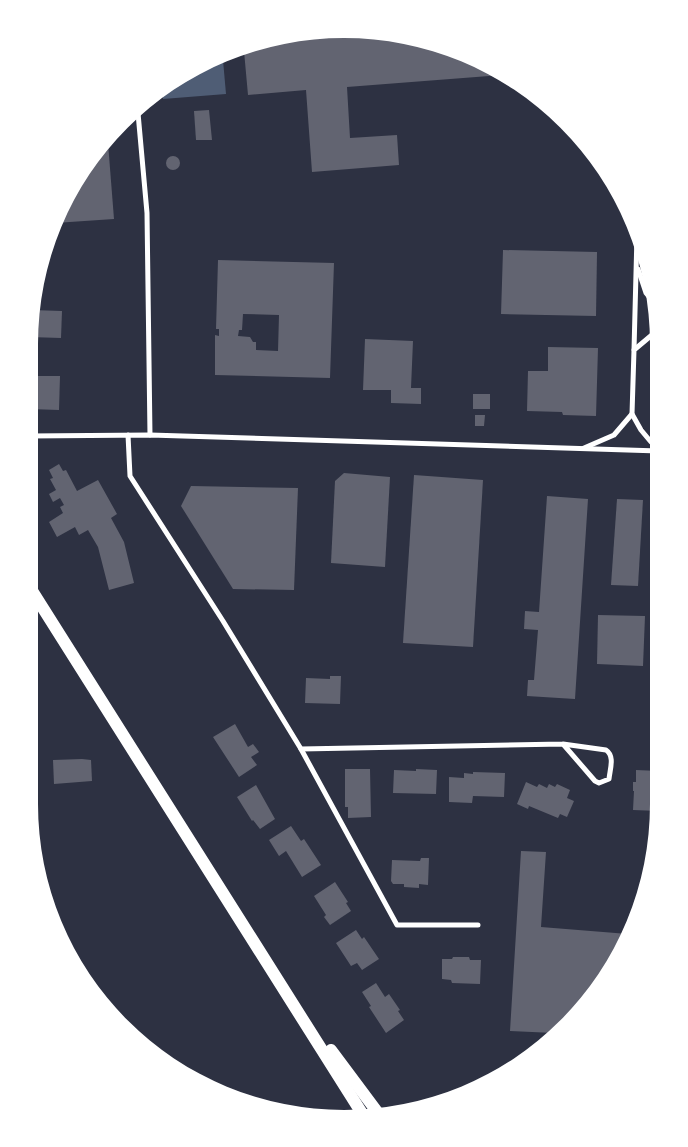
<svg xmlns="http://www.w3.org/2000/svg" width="688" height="1147" font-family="Poppins,sans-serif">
	<rect width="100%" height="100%" fill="#2d3142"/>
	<path fill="#4f5d75" d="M223,60L226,94L163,99L162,89L169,82Z"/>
	<g fill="#626471" fill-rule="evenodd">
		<path d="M283,35H406L502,75L347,87L350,138L397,135L399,165L312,172L306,90L248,95L244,51Z"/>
		<path d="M209,110L212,140H196L194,111Z"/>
		<path d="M108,143L114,219L55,223L82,169Z"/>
		<circle cx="173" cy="163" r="7"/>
		<path d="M503,250L597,252L596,316L501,314Z"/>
		<path d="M218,260L334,263L330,378L215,375V335L219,336V329H216ZM243,314L279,315L278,351L256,350V342H253L250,337L238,336L239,330H242Z"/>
		<path d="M32,310L62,311L61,338L29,337V323Z"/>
		<path d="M365,339L413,341L411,388H421V404L391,403V390H363Z"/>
		<path d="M548,347L598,348L596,416L563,415L562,412L527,411L528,371H548Z"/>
		<path d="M29,376H60L59,410L29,409Z"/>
		<rect x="473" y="394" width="17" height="15"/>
		<path d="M475,415H485L484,426H475Z"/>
		<path d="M59,464L63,471L66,470L77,491L98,480L117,514L111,518L124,542L134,583L109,590L98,547L88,530L79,535L75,527L57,537L49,522L63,513L60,507L64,505L60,498L53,502L49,494L56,490L50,479L53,478L49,470Z"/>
		<path d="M344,473L390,477L385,567L331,563L335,481Z"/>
		<path d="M414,475L483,480L473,647L403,643Z"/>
		<path d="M191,486L298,488L294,590L233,589L181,506Z"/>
		<path d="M547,496L588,499L575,699L527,696L528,680H534L538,630L524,629L525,611L539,612Z"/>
		<path d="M617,499L643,500L638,586L611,585Z"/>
		<path d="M598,615L645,616L643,666L597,664Z"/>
		<path d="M330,676H341L340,704L305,703L306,678L330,679Z"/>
		<path d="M235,724L248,747L253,744L259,752L251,757L257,765L239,777L213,737Z"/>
		<path d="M82,759L91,760L92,781L54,784L53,760Z"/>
		<path d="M345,769H370L371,817L348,818V807H345Z"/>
		<path d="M416,769L437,770L436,794L393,793L394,770L416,771Z"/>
		<path d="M636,770L659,771V811L633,810L634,791H633V782H636Z"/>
		<path d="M473,772L505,773L504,797L473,796L472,803L449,802V777L464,778V773L473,774Z"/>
		<path d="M526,782L537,787L539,784L547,788L549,784L555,787L557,784L570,790L567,798L574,801L567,817L560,814L558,818L529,806L528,809L517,804Z"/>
		<path d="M256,785L275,819L260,829L253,820L252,821L237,797Z"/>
		<path d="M291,826L301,841L304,839L321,865L302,877L286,851L279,856L269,840Z"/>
		<path d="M521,851L546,852L541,927L628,934L606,978L554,1033L510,1031Z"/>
		<path d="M421,858H429L428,885L419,884V888L404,887V884H393L391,881L392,860L420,861Z"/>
		<path d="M335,882L348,902L346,903L351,911L330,925L324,917L326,915L314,896Z"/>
		<path d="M356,930L362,939L364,937L379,959L362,970L357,963L351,966L336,943Z"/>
		<path d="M453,957H469L470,960H481L480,984L452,983L451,980L442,979V959H452Z"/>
		<path d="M376,983L385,997L389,994L400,1010L398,1011L404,1020L386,1033L369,1007L371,1006L362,992Z"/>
	</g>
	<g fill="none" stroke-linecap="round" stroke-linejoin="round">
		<g stroke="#fff" stroke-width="5">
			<path d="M138,113L147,213L150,435"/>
			<path d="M638,269L646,293L655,304"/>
			<path d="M659,329L634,350L632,414L641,430L651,442L659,447"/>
			<path d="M634,350L637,235"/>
			<path d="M128,435L130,476L223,621L301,749L563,744L595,781L599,783L609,779C610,769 615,756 606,750L563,744"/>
			<path d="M29,436L150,435L659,451"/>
			<path d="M584,448L614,435L632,414"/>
			<path d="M301,749L397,925H478"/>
		</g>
		<g stroke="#fff" stroke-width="12">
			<path d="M29,586L363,1115"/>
			<path d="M331,1050L378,1113"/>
		</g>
	</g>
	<path d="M0 0H688V1147H0ZM344 38H344A306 306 0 0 1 650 344V804A306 306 0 0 1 344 1110H344A306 306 0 0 1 38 804V344A306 306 0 0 1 344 38Z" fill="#fff" fill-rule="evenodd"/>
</svg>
